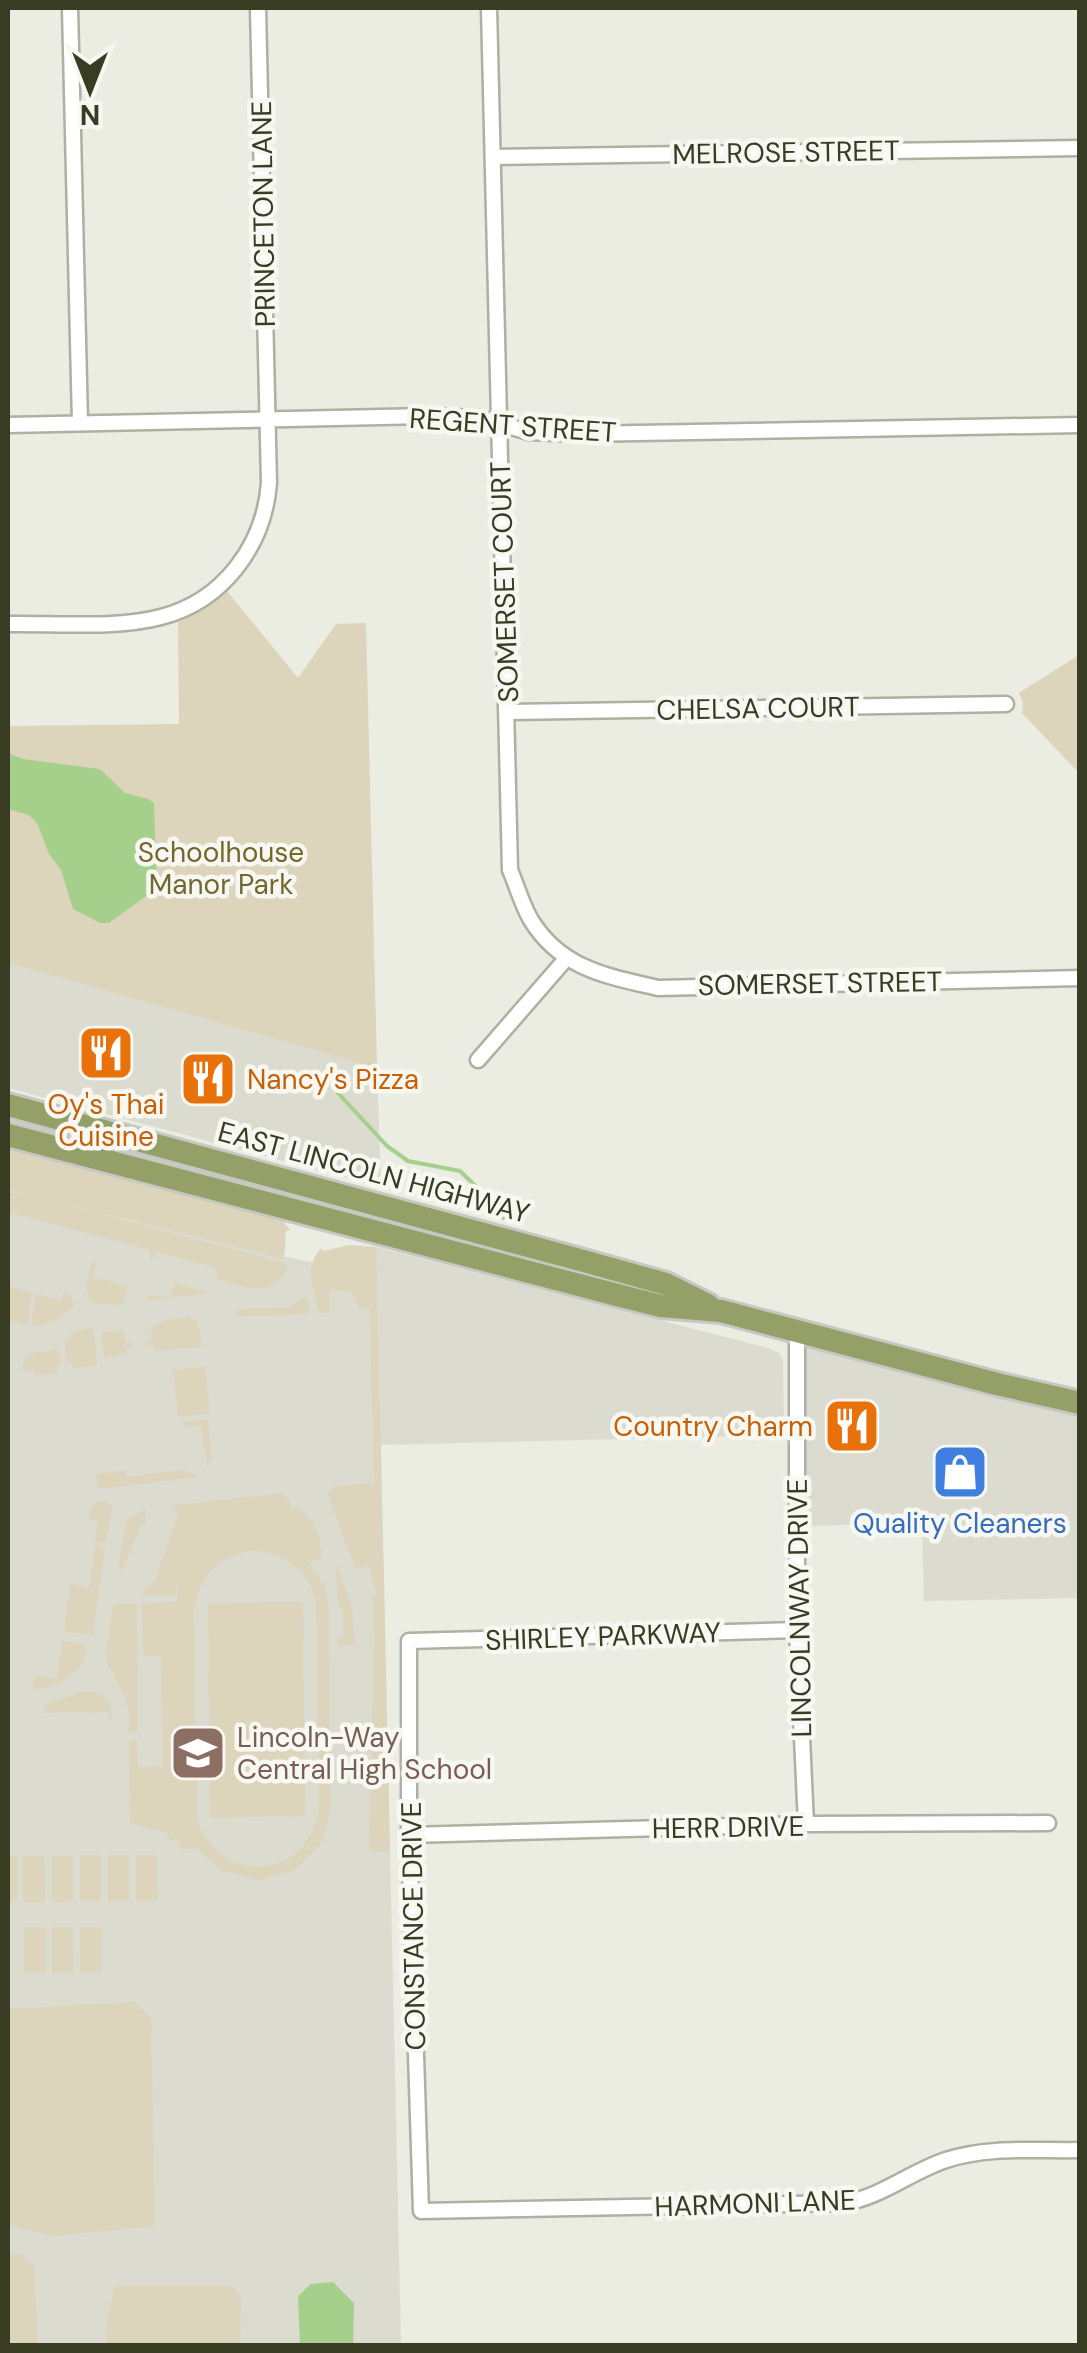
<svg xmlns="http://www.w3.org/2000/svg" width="1087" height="2353" font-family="'DM Sans',sans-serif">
	<rect width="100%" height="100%" fill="#ebece2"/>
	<g fill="#dbdbd0">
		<path d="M8,963L377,1068L381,1187L8,1088Z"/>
		<path d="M8,1186L277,1255L376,1276V1247L768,1348L779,1353L783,1361L784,1435L381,1445L401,2345H8Z"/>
		<path d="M800,1334L1079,1405V1598L924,1601L922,1523L800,1526Z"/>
	</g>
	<g fill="#dcd4bb" fill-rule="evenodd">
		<path d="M227,591L298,678L336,624L366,623L377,1068L8,963V726L179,724L178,620L208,606Z"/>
		<path d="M1079,655V773L1022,713L1023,703L1019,693Z"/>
		<path d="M8,1115L109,1142L107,1147L8,1125Z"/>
		<path d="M8,1143L278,1216L290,1230L286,1231L284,1259L8,1189Z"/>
		<path d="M8,1192L36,1197L288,1264C276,1300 245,1287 217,1279V1268L157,1252L151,1262L150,1250L8,1212Z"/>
		<path d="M349,1245L376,1247L390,1852L369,1850L374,1635L372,1597L377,1595L368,1565L356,1569L328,1495L333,1487L374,1483L370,1308H359L351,1291L330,1290V1313H319C315,1288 302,1271 321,1248L324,1251Z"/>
		<path d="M93,1261L96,1263L93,1277L127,1286L123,1304L98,1305L89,1299L86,1285Z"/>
		<path d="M175,1283L207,1292V1293L147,1301L149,1295L170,1297Z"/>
		<path d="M8,1286L32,1293L27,1325L8,1321Z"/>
		<path d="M68,1291L74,1303C68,1317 46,1326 31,1326L36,1293L61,1301L64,1292Z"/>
		<path d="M305,1297L309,1304L308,1314L235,1316V1310L289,1307Z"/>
		<path d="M189,1317L198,1322L202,1347L154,1351L153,1345L146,1346L145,1341L152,1339L151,1327L170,1319Z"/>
		<path d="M93,1328L97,1365L73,1368L72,1363H67L65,1342L73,1332Z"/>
		<path d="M124,1330L126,1342H132V1347L126,1348V1354L104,1358L101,1333Z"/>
		<path d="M57,1349L62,1363L57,1365L58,1373L35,1375L34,1370L23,1371C22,1347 41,1355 57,1349Z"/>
		<path d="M205,1366L210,1413L178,1417L173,1371Z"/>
		<path d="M208,1419L212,1458L207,1467L201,1426L184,1427L183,1422Z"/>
		<path d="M125,1470L126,1477L184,1470L199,1477L98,1489L96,1474Z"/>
		<path d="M281,1493L289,1499L291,1507C316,1512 321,1539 321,1560L308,1561L325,1587L329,1612L331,1806L322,1842L295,1870L258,1880L221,1870L197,1849H180V1841L171,1840L167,1833L130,1823L129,1741H137L138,1767L163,1766L161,1656H144L141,1603L178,1602L177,1583L175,1595H142L156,1578L179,1512L170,1506ZM255,1551C286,1553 307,1570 316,1601L319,1806C312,1881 216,1889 197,1817L194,1613C197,1577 219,1554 255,1551Z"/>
		<path d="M106,1501L112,1507L106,1541L102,1543L95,1542L98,1524L89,1517V1511L96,1502Z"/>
		<path d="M147,1508L145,1526L141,1525L122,1570L118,1567L127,1520Z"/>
		<path d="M95,1544L105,1548L93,1635L64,1632L70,1584L90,1588Z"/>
		<path d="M336,1563L352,1607L355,1645L338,1646V1638H343V1608L338,1606Z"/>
		<path d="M303,1602L305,1816L210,1818L208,1603Z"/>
		<path d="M137,1603L138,1732L129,1733V1712L123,1692L105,1659L113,1605Z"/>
		<path d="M62,1641L86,1645C87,1673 58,1687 33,1690L35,1676L57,1679Z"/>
		<path d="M93,1691C109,1696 114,1707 111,1723L108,1712L44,1713L45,1705L79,1692Z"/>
		<rect x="80" y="1855" width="21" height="46"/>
		<rect x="108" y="1855" width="21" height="46"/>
		<path d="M136,1855H157L158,1901H136Z"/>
		<rect x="8" y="1856" width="9" height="46"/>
		<path d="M23,1856H44L45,1902H23Z"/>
		<path d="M52,1856H73V1901L52,1902Z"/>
		<rect x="24" y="1927" width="22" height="46"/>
		<path d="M52,1927H73L74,1973H52Z"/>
		<rect x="80" y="1927" width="22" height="46"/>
		<path d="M134,2002L151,2019L155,2226L53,2236L8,2225V2009Z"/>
		<path d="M8,2254H22L34,2267L38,2345H8Z"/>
		<path d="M115,2286H232L241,2296L240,2345H107L106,2325Z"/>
	</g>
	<g fill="#a5d08b">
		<path d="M8,753L23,759L100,769L125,793L148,799L154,803L157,888L109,923H100L73,909L61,870L49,854L37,823L29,815L8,809Z"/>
		<path d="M333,2282L354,2303L353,2345H300L298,2296L311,2284Z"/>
	</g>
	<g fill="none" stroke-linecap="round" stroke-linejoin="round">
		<path stroke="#a5d08b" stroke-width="4" d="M338,1093L387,1146L408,1161L460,1171L495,1205L503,1218"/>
		<g stroke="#aeb0a1" stroke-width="19">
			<g id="minor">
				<path d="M70,8L80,423"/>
				<path d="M489,8L510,870C517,886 522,905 531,920C561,969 607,976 658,988L1080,978"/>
				<path d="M493,157L1080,148"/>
				<path d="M8,425L427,416L478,418L529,432L582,434L1080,425"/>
				<path d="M8,624C55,623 116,629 161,617C223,601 264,546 269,483L258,8"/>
				<path d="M509,712L1006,704"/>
				<path d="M478,1060L565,960"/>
				<path d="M797,1331V1630L806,1824"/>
				<path d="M797,1630L409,1641V1835L421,2211L845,2203C883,2196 910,2172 946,2160C988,2146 1036,2151 1080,2150"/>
				<path d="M409,1835L806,1824L1048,1823"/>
			</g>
		</g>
		<g stroke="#c7c8c1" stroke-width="28">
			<g id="primary">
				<path d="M8,1105L580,1260L666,1284L708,1305"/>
				<path d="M8,1135L621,1296L661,1306L721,1311L997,1384L1080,1403"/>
			</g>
		</g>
		<use href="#minor" stroke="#fff" stroke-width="14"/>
		<use href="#primary" stroke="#94a067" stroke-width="22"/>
	</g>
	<defs>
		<g id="restaurant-square" transform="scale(2.875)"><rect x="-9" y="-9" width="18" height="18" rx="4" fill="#e8710a" stroke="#f8f8f2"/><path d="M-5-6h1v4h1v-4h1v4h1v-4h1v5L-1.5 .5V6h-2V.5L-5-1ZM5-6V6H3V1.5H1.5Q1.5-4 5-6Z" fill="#fff"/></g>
		<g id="shop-square" transform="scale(2.875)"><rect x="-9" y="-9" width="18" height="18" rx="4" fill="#3f7fe0" stroke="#f8f8f2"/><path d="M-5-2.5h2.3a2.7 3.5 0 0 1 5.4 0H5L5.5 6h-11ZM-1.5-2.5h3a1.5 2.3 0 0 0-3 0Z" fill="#fff"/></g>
		<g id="school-square" transform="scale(2.875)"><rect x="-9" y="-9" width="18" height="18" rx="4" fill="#8d6e63" stroke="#f8f8f2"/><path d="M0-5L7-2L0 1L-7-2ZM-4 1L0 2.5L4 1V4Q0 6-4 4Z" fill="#fff"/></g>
	</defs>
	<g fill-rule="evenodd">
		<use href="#restaurant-square" x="106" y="1053"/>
		<use href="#restaurant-square" x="208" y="1079"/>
		<use href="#restaurant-square" x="852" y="1426"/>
		<use href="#shop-square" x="960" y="1472"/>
		<use href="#school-square" x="198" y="1753"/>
	</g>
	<g text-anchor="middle" stroke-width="9" stroke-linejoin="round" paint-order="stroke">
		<g font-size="28" fill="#373c22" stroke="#f8f8f2">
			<text transform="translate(786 152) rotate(-1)" y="10">MELROSE STREET</text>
			<text transform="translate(263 214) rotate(-91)" y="10">PRINCETON LANE</text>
			<text transform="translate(513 425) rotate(4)" y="10">REGENT STREET</text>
			<text transform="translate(504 582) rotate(-92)" y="10">SOMERSET COURT</text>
			<text transform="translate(758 708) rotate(-1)" y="10">CHELSA COURT</text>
			<text transform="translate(820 983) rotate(-1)" y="10">SOMERSET STREET</text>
			<text transform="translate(374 1172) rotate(15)" y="10">EAST LINCOLN HIGHWAY</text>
			<text transform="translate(799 1608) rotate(-91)" y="10">LINCOLNWAY DRIVE</text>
			<text transform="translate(603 1636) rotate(-2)" y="10">SHIRLEY PARKWAY</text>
			<text transform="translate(728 1827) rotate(-1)" y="10">HERR DRIVE</text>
			<text transform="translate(413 1926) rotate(-91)" y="10">CONSTANCE DRIVE</text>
			<text transform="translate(755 2203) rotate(-2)" y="10">HARMONI LANE</text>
		</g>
		<g font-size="28" fill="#72682d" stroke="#f8f8f2">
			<text x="221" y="862">Schoolhouse<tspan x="221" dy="32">Manor Park</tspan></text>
		</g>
		<g font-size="28" fill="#c56008" stroke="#f8f8f2" text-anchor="start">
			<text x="247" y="1089">Nancy's Pizza</text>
			<text x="106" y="1114" text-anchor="middle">Oy's Thai<tspan x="106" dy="32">Cuisine</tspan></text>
			<text x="813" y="1436" text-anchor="end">Country Charm</text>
		</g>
		<g font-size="28" fill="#366cbe" stroke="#f8f8f2">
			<text x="960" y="1533">Quality Cleaners</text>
		</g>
		<g font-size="28" fill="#785e54" stroke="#f8f8f2" text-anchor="start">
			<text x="237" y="1747">Lincoln-Way<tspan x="237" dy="32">Central High School</tspan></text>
		</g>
	</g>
	<rect width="1087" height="2353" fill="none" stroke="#373c22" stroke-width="20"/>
	<g transform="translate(90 90) rotate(180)" stroke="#f8f8f2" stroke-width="8" paint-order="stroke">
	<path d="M0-8L18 38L0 25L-18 38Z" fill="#373c22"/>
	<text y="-15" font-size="28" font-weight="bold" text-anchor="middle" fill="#373c22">N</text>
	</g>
</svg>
